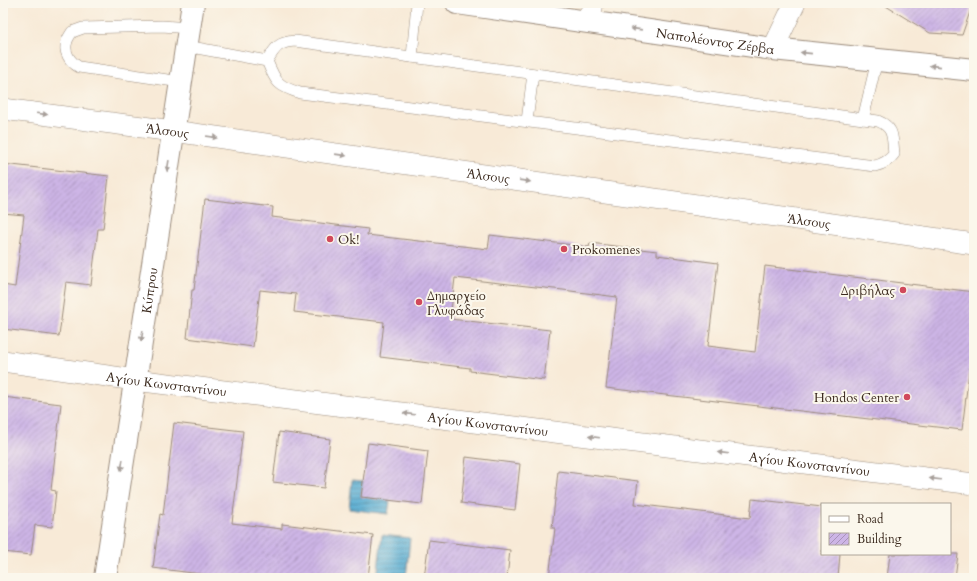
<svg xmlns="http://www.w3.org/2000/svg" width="977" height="581" font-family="Cardo,serif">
	<defs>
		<pattern id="water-rules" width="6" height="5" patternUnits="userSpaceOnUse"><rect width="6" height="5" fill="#55abd1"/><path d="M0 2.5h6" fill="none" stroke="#488ba9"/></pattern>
		<pattern id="building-hatch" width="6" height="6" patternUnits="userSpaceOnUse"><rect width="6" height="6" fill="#cdb5e6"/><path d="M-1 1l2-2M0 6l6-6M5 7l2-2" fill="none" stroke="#a893ba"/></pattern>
	</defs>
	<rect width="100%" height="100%" fill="#fbf7ec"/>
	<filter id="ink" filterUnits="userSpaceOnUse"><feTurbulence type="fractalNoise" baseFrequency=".025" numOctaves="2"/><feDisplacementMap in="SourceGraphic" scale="8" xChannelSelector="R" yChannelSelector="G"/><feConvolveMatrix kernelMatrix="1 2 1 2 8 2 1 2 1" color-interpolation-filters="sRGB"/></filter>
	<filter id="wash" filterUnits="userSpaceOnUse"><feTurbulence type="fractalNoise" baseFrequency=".012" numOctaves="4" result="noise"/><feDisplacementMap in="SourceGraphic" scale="16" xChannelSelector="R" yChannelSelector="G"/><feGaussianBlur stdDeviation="0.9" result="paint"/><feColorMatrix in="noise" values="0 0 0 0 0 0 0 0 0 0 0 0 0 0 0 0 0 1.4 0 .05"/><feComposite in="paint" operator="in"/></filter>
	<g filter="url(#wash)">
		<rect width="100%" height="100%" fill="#f8ead7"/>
		<g fill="url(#water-rules)" stroke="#486a78">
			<path d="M352,480L363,481L361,497L390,501L388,514L349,509Z"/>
			<path d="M382,535L410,538L406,578H377Z"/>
		</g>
		<g id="blocks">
			<g fill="url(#building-hatch)">
				<path d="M881,3H973L962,35L930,33Z"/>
				<path d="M3,164L109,176L103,229H98L91,285L66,282L59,336L3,329V285L15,287L24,215L3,213Z"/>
				<path d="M205,199L273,207L272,217L368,229L367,235L488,249L490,235L589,247L590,243L657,251V255L718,263L708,346L755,352L765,266L974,292V356L971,355L962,430L606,388L617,297L563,290L455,278L450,319L550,330L544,380L470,371V368L380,357L384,322L294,312L296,294L260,290L253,347L187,338L192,290H194Z"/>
				<path d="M3,397L61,404L51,490L56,491L52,527L35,525L31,555L3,552Z"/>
				<path d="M174,423L243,431L232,523L282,529V524L373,535L368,578H233L153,568L160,514L163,515Z"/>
				<path d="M279,432L330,439L324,488L273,482Z"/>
				<path d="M368,443L428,451L422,504L361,497Z"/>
				<path d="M466,457L520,464L515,510L461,503Z"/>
				<path d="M558,471L638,481L635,504L750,518L752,499L822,507V554H840L838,578H549L555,528H552Z"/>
				<path d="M429,540L510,550L507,578H424Z"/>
				<path d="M890,554H958L955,578H887Z"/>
			</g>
		</g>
	</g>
	<g filter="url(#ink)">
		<use href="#blocks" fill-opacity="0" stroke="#9a8a7a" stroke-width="1"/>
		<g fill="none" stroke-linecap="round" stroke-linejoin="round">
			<g stroke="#9a8a7a" stroke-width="12">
				<g id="service">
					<path d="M295,41L878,121C895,128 892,138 894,154C889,161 883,164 875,166L300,93C278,86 276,83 267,61C275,48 278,42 295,41Z"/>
					<path d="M186,46L267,61"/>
					<path d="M412,57L417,3"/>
					<path d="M181,82L79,67C70,62 63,52 67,41C68,38 70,35 72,32L83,28L162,26L189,28"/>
					<path d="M863,119L877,60"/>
					<path d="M527,121L533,74"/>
				</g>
			</g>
			<g stroke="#9a8a7a" stroke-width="22">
				<g id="minor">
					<path d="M589,22L593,3"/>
					<path d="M773,49L795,3"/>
					<path id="s1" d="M3,109L173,131L974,244"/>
					<path id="s2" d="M3,361L135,380L974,484"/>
				</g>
			</g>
			<g stroke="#9a8a7a" stroke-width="24">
				<g id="tertiary">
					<path id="s3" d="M105,578L193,3"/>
				</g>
			</g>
			<g stroke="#9a8a7a" stroke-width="24">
				<g id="secondary">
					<path id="s4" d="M457,3L773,49L974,70"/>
				</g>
			</g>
			<use href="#service" stroke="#fff" stroke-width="11"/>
			<use href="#minor" stroke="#fff" stroke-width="21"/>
			<use href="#tertiary" stroke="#fff" stroke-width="22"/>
			<use href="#secondary" stroke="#fff" stroke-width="22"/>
		</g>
		<defs><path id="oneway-solid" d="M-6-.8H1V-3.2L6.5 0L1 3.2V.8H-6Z"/></defs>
		<g fill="#a79f9a">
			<use href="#oneway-solid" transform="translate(636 29) rotate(-172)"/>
			<use href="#oneway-solid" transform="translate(806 53) rotate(-174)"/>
			<use href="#oneway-solid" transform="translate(935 66) rotate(-174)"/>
			<use href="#oneway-solid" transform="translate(42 114) rotate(7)"/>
			<use href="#oneway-solid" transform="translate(212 137) rotate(8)"/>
			<use href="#oneway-solid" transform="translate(341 155) rotate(8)"/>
			<use href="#oneway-solid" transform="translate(168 166) rotate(99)"/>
			<use href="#oneway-solid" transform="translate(525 181) rotate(8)"/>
			<use href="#oneway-solid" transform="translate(142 336) rotate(99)"/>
			<use href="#oneway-solid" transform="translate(409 414) rotate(-173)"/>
			<use href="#oneway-solid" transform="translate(594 437) rotate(-173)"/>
			<use href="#oneway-solid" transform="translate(723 453) rotate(-173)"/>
			<use href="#oneway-solid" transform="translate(122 465) rotate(99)"/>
			<use href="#oneway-solid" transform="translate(935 479) rotate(-173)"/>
		</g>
	</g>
	<g fill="#d1495b" stroke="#fbf7ec" stroke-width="1.5">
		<circle cx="330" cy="239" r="4"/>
		<circle cx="564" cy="249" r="4"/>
		<circle cx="903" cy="290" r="4"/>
		<circle cx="419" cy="302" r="4"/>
		<circle cx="907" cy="397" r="4"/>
	</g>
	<g text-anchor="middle" stroke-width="4" stroke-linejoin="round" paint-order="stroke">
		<g font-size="13" fill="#3b2a1e" stroke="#fbf7ec">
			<text dy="5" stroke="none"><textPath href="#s4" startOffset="261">Ναπολέοντος Ζέρβα</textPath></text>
			<text dy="5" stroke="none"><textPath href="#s1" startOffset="166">Άλσους</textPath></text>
			<text dy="5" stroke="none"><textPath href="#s1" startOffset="490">Άλσους</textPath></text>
			<text dy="5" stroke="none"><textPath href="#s1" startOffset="814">Άλσους</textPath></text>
			<text dy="5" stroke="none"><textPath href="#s3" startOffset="291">Κύπρου</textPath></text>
			<text dy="5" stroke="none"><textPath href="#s2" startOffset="165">Αγίου Κωνσταντίνου</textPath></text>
			<text dy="5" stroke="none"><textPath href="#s2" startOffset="489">Αγίου Κωνσταντίνου</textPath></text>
			<text dy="5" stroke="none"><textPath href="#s2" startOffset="813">Αγίου Κωνσταντίνου</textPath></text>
		</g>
		<g font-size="13" fill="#3b2a1e" stroke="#fbf7ec" text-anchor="start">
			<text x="338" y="244">Ok!</text>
			<text x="572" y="254">Prokomenes</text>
			<text x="895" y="295" text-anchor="end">Δριβήλας</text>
			<text x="427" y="300">Δημαρχείο<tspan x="427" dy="15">Γλυφάδας</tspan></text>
			<text x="899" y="402" text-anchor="end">Hondos Center</text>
		</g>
	</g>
	<rect width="977" height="581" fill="none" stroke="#fbf7ec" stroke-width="16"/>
	<rect x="821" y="503" width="130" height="52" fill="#fbf7ec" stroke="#aea59a"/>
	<rect x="829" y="516" width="20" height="6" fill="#ffffff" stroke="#aea59a"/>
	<text x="857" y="523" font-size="12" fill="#3b2a1e">Road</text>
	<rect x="829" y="533" width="20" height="12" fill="url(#building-hatch)" stroke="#aea59a"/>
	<text x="857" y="543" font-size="12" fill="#3b2a1e">Building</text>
</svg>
